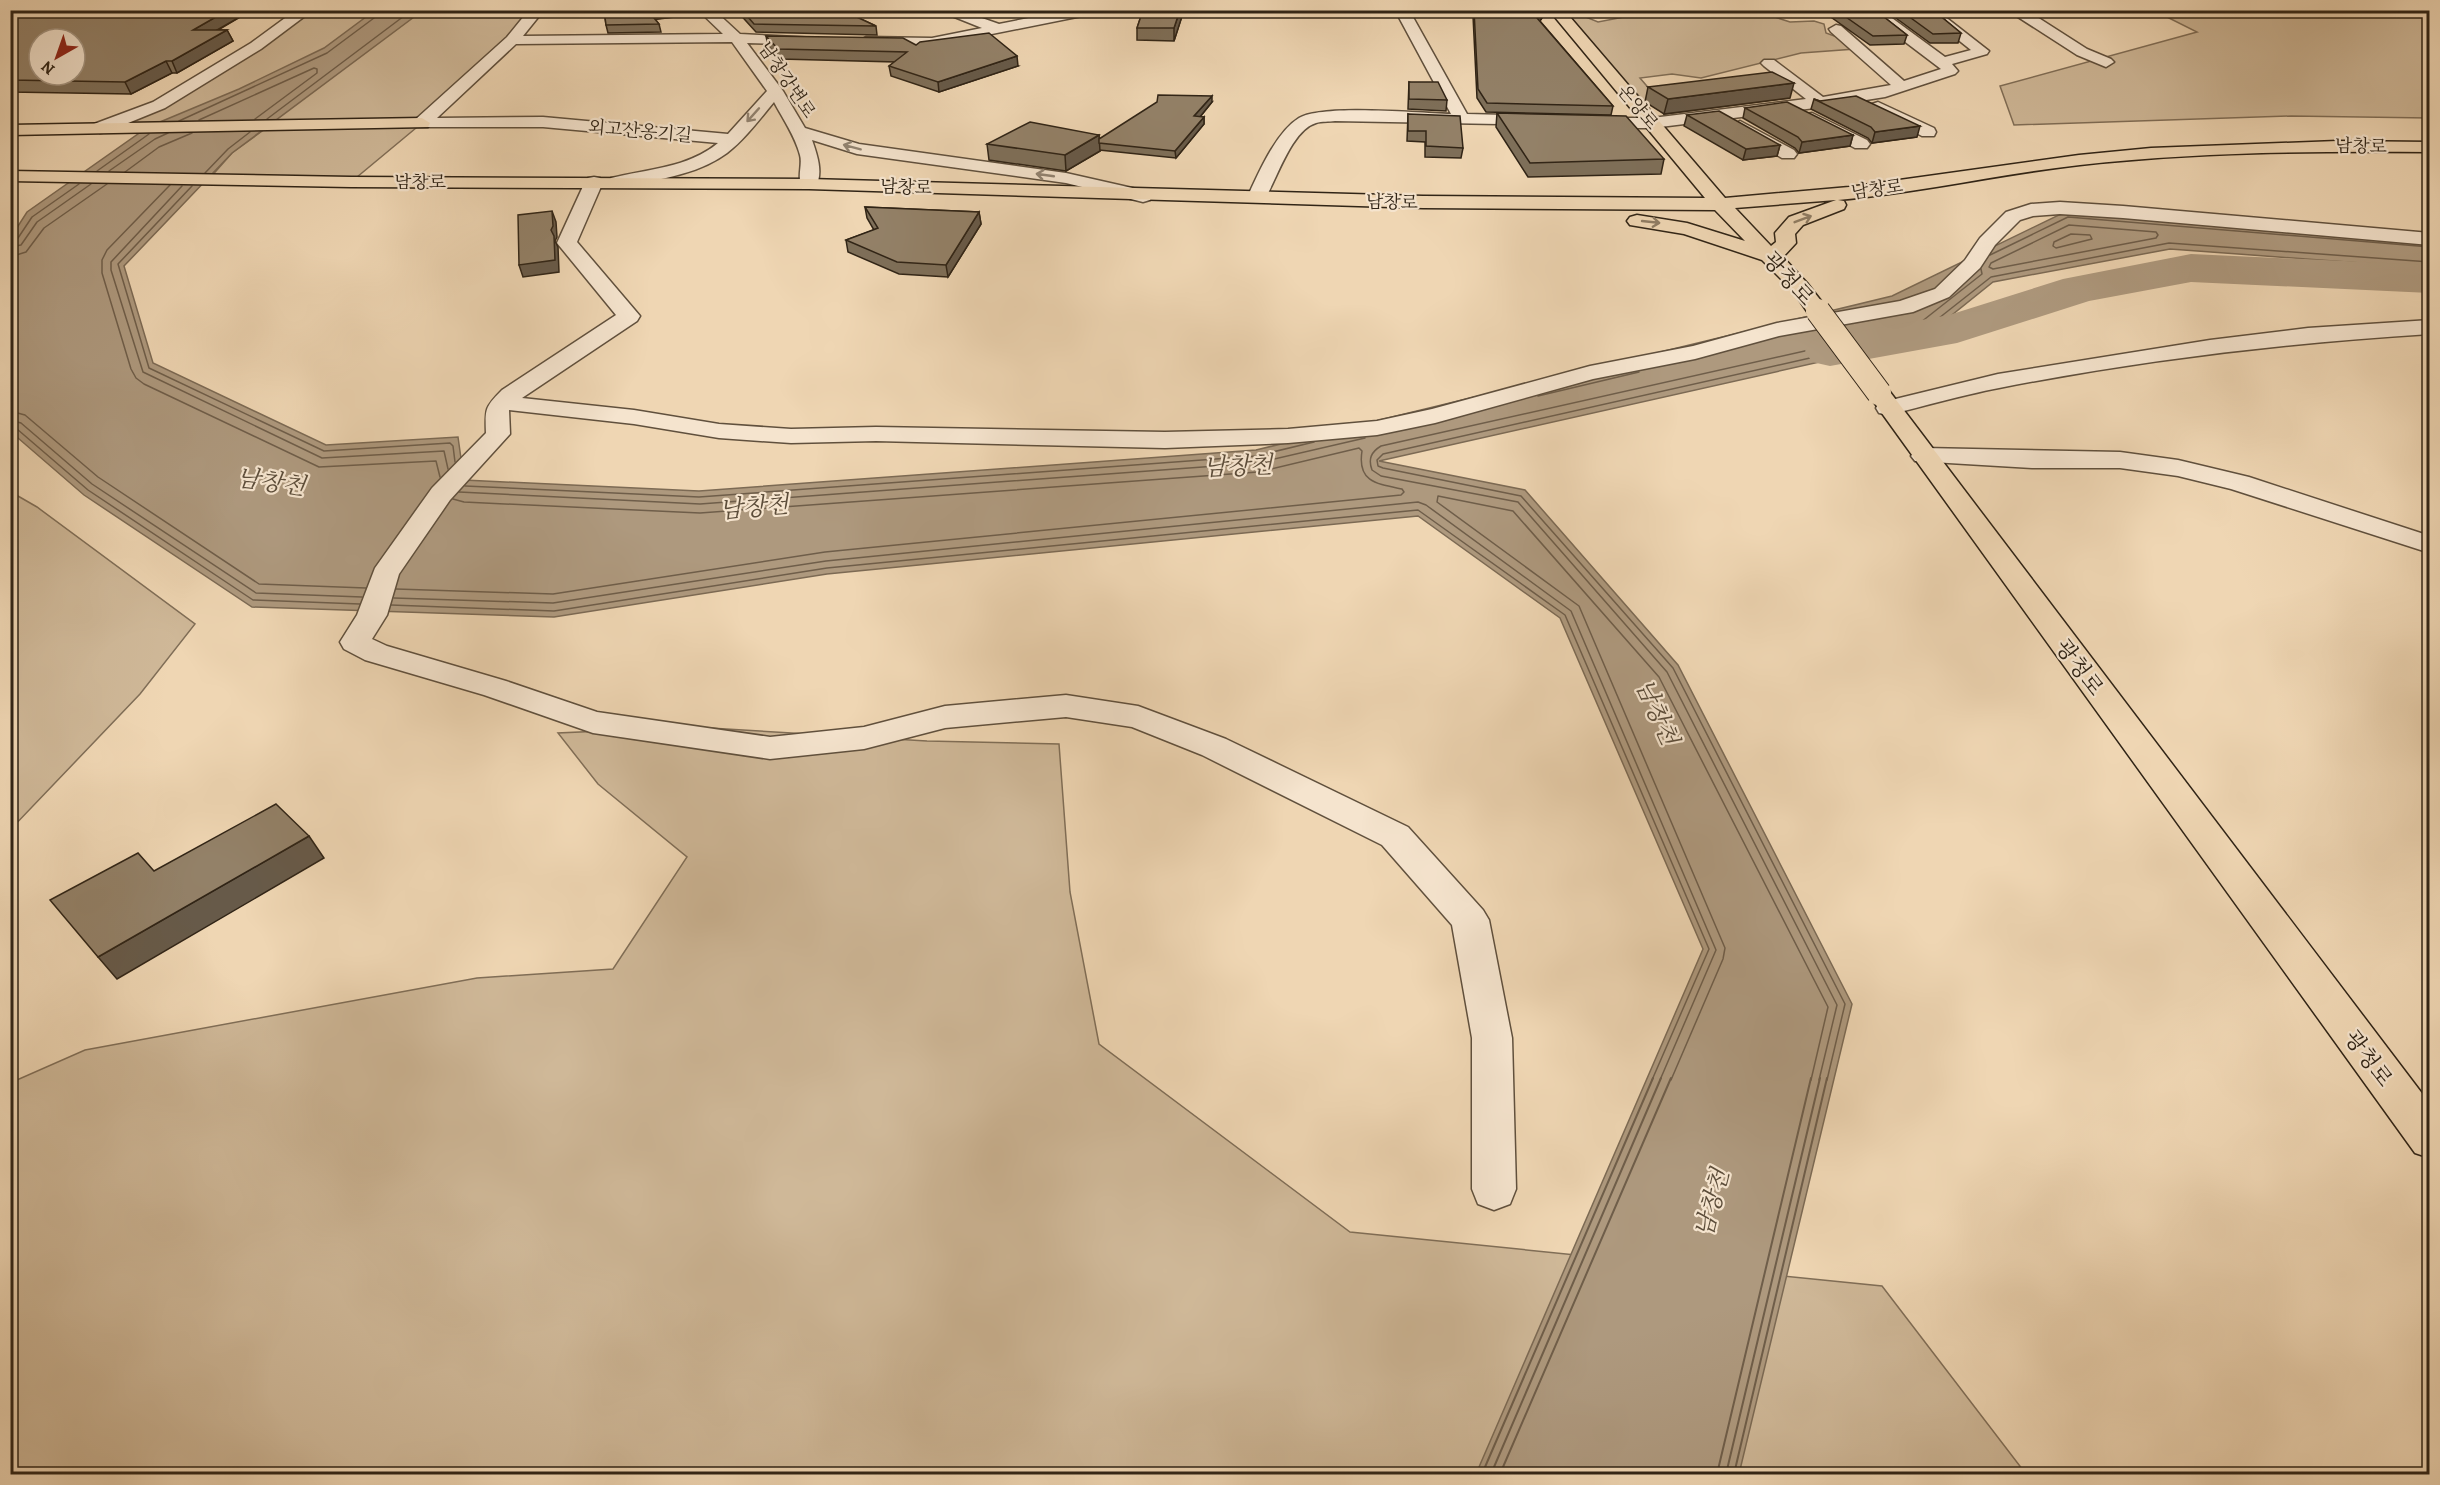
<svg xmlns="http://www.w3.org/2000/svg" width="2440" height="1485" font-family="Alegreya,'Noto Serif KR',serif">
	<rect width="100%" height="100%" fill="#efd6b3"/>
	<filter id="stains"><feTurbulence type="fractalNoise" baseFrequency=".00333" numOctaves="4"/><feColorMatrix values="0 0 0 0 .2 0 0 0 0 .09 0 0 0 0 .02 0 0 0 .5 -.17"/></filter>
	<radialGradient id="worn" r=".72"><stop offset=".6" stop-color="#630" stop-opacity="0"/><stop offset="1" stop-color="#630" stop-opacity=".3"/></radialGradient>
	<g fill="#cfb898" stroke="#806e57" stroke-width="1.5">
		<path d="M307,11H537L422,123L351,182L209,179L232,153L269,126L100,128L124,119Z"/>
		<path d="M1562,11H1571L1598,22L1655,11H1761L1759,12L1790,22L1814,21L1824,24L1826,33L1853,43L1855,49L1801,53L1701,78L1672,74L1640,78L1658,99L1636,104Z"/>
		<path d="M2155,11H2429V118L2291,116L2014,125L2000,86L2197,32Z"/>
		<path d="M11,492L37,507L195,624L140,694L11,829Z"/>
		<path d="M693,727L927,741L1059,744L1070,892L1099,1044L1350,1232L1882,1286L2026,1474H11L10,1083L85,1050L477,978L613,969L687,857L598,784L558,733Z"/>
	</g>
	<path fill="#ae997e" stroke="#7c6a54" stroke-width="1.5" d="M374,11H422L232,153L124,266L153,363L326,445L458,437L464,480L699,491L1256,450L1892,296L2067,211L2429,242V268L2170,249L1993,282L1922,339L1379,461L1525,490L1678,665L1852,1004L1739,1474H1476L1703,949L1560,618L1418,516L827,574L554,617L252,607L84,495L11,432V237L27,212L148,127L239,89L324,48Z"/>
	<g fill="none" stroke-linecap="round" stroke-linejoin="round">
		<g stroke="#6f5e4a" stroke-width="1.5">
			<path d="M267,119L412,10"/>
			<path d="M199,120L314,68L317,69V73L255,119"/>
			<path d="M179,121L327,53L374,18L377,10"/>
			<path d="M97,171L149,134"/>
			<path d="M109,171L155,139L168,133"/>
			<path d="M125,172L159,147L192,133"/>
			<path d="M205,173L228,149L250,132"/>
			<path d="M170,185L107,250L102,260V273L131,369L136,378L144,384L319,467L436,461L440,477"/>
			<path d="M182,186L111,262V270L143,372L322,458L444,451L448,469"/>
			<path d="M192,186L118,264L149,368L324,451L450,443L453,446L455,462"/>
			<path d="M2069,225L2156,232L2158,235L2156,238L1993,269L1989,267L1991,263Z"/>
			<path d="M2071,234L2090,235L2092,239L2056,248L2053,246L2054,242Z"/>
			<path d="M10,240L18,238L32,217L79,184"/>
			<path d="M10,247L21,245L37,222L91,184"/>
			<path d="M1990,255L2068,217L2430,247"/>
			<path d="M10,257L26,252L44,228L107,184"/>
			<path d="M1856,340L1916,326L1982,274L1981,269"/>
			<path d="M1861,346L1920,333L1991,277L2169,243L2430,262"/>
			<path d="M1538,396L1639,372"/>
			<path d="M10,411L25,415L98,477L259,584L366,588"/>
			<path d="M10,420L21,423L92,484L256,593L362,597"/>
			<path d="M10,427L17,429L88,490L253,600L360,604"/>
			<path d="M465,486L699,497L1256,456L1314,442"/>
			<path d="M459,492L700,504L1257,463L1365,438"/>
			<path d="M396,589L553,594L825,552L1401,495L1404,492L1402,489C1377,484 1357,482 1362,451L1359,448L1258,472L700,513L464,502L453,499"/>
			<path d="M394,598L553,603L826,561L1418,502L1426,505L1571,611L1716,950L1660,1080"/>
			<path d="M391,605L554,611L827,568L1418,510L1565,615L1709,949L1652,1080"/>
			<path d="M1671,1080L1723,959L1725,948L1579,606L1437,502L1438,496L1513,511L1659,677L1828,1007L1811,1080"/>
			<path d="M1819,1080L1837,1005L1667,672L1518,502L1381,476L1372,470C1368,459 1371,452 1381,446L1827,346"/>
			<path d="M1827,1080L1845,1004L1673,668L1521,496L1383,468L1378,466L1377,460L1383,454L1832,353"/>
		</g>
		<g stroke="#6f5e4a" stroke-width="2">
			<path d="M1482,1474L1653,1078"/>
			<path d="M1491,1474L1661,1078"/>
			<path d="M1500,1474L1671,1078"/>
			<path d="M1717,1474L1811,1078"/>
			<path d="M1726,1474L1820,1078"/>
			<path d="M1734,1474L1827,1078"/>
		</g>
		<path fill="#ae997e" fill-rule="evenodd" d="M2191,254L2430,265V293L2191,282L2089,301L1957,343L1830,366L1812,362L1805,351L1812,340L1949,315L2063,279Z"/>
		<g stroke="#60503d" stroke-width="3">
			<g id="minor">
				<path d="M296,10H313L261,49L165,108L106,132L100,133L92,128L94,124L153,102L251,43Z"/>
				<path d="M529,10H544L523,36L723,34L698,10H714L740,34L816,38L818,41L811,45L747,43L783,91L805,128L859,144L1066,173L1150,192L1152,196L1150,200L1143,202L1066,183L857,154L812,140C817,154 824,174 815,188H803C796,178 803,165 800,155C795,136 783,119 774,102C759,120 745,139 727,153C696,176 654,180 617,187L611,186L608,182L611,178C647,169 688,168 718,143L543,127H416L414,123L416,119L507,37ZM732,42L767,91L728,134L543,117L437,118L516,44Z"/>
				<path d="M937,10H959L999,24L1069,10H1099L1092,14L932,46L866,45L859,41L866,37L932,38L982,28Z"/>
				<path d="M1395,10H1409L1467,114L1540,116L1548,121L1546,125L1335,121C1329,122 1322,121 1316,123C1291,130 1276,182 1263,202H1249L1247,198C1258,174 1276,132 1299,118C1322,104 1420,113 1451,114Z"/>
				<path d="M1871,10H1881L1945,57L1971,50L1927,15L1929,12H1939L1989,51L1987,54L1952,64L1958,71L1955,74L1885,97L1815,108L1652,128H1588L1580,123L1588,118H1652L1806,99L1764,66L1761,63L1764,60H1774L1823,97L1891,85L1831,32L1829,29L1836,25L1841,26L1904,81L1941,69L1871,16L1869,13Z"/>
				<path d="M2007,10H2026L2087,49L2111,59L2114,62L2106,67L2077,55Z"/>
				<path d="M1878,102L1934,128L1936,132L1934,136H1922L1872,110L1870,107L1872,104Z"/>
				<path d="M1812,113L1867,140L1870,144L1867,148H1855L1806,122L1804,118L1806,114Z"/>
				<path d="M1740,121L1794,150L1797,154L1794,158H1782L1734,130L1732,126Z"/>
				<path d="M594,177L600,178L603,182L577,242L640,316L637,321L522,398L634,410L719,424L791,429L876,427L1165,432L1288,429L1377,421L1432,409L1590,366L1693,346L1777,323L1900,301L1935,289L1965,260L1980,238L2006,212L2031,204L2060,202L2123,206L2430,233V245L2123,218L2060,214L2033,216L2020,220L1995,245L1980,268L1949,297L1913,312L1779,336L1695,359L1593,379L1435,423L1377,435L1288,443L1165,448L876,441L791,443L719,438L634,424L509,410L510,434L450,500L399,574L387,615L372,639L387,646L506,681L597,712L770,737L864,727L945,706L1066,695L1138,706L1226,739L1408,827L1483,910L1489,920L1512,1038L1516,1189L1510,1204L1494,1210L1478,1204L1472,1189V1038L1452,925L1382,845L1202,755L1132,727L1066,717L945,728L864,749L770,759L593,733L484,695L365,660L344,649L340,642L357,615L375,568L432,488L486,433C485,409 485,407 502,390L616,315L557,243L585,182L588,178Z"/>
				<path d="M2430,320V334C2285,343 2141,360 1999,388C1962,395 1925,406 1888,415L1879,413L1876,408L1879,403L1998,374L2210,340L2308,328Z"/>
				<path d="M1924,448L2120,452L2178,460L2249,477L2430,536V553L2231,489L2178,476L2120,468H2032L1915,461L1911,456L1915,451Z"/>
			</g>
		</g>
		<g stroke="#302416" stroke-width="3">
			<g id="major">
				<path d="M1549,10H1564L1725,198L1849,187L2079,155L2151,148L2337,141L2430,142V152C2313,151 2196,152 2080,165C1999,174 1919,193 1838,200L1844,201L1846,205L1844,209L1803,225L1795,234L1796,243L1783,257L1807,283L1829,311L1826,316L1818,317L1810,316L1793,291L1762,260L1684,234L1630,225L1627,221L1630,217L1637,215L1687,223L1745,241L1715,210L1423,208L809,189L351,187L10,181V171L351,177L809,179L1423,196L1705,198ZM1836,200L1789,217L1775,233L1776,242L1771,246L1735,208Z"/>
				<path d="M422,118L430,123L428,127L10,135V125Z"/>
				<path d="M1879,386L1887,388L2430,1104V1158L2415,1153L1871,398L1867,393L1871,388Z"/>
			</g>
		</g>
		<use href="#minor" fill="#f5e4ce" fill-rule="evenodd"/>
		<use href="#major" fill="#efd6b3" fill-rule="evenodd"/>
		<g stroke="#302416" stroke-width="26" stroke-linecap="butt">
			<path id="major-bridge" d="M1818,311L1879,393"/>
		</g>
		<use href="#major-bridge" stroke="#efd6b3" stroke-width="24"/>
	</g>
	<g fill="#7e6f59" stroke="#302416" stroke-width="1.5">
		<path d="M14,10H252L218,30H227L233,41L177,73H172L131,94L10,92V12Z"/>
		<path d="M604,10H698L699,14L655,19L659,24L661,32L608,33L606,25Z"/>
		<path d="M736,10H848V13L876,26L877,35L756,32Z"/>
		<path d="M1143,10H1184L1174,41L1137,40V28Z"/>
		<path d="M1469,10H1544L1542,18L1540,21L1613,106L1611,115L1486,112L1477,98L1473,16Z"/>
		<path d="M1821,10H1875L1907,35L1904,44L1870,45Z"/>
		<path d="M1885,10H1933L1961,33L1958,43H1930Z"/>
		<path d="M766,36L916,45L1018,66L939,92L891,76L889,66L895,62L780,59L768,46Z"/>
		<path d="M1409,82L1447,100L1446,111L1408,109Z"/>
		<path d="M1648,87L1790,98L1664,114L1645,102Z"/>
		<path d="M1814,99L1917,137L1872,143L1868,138L1811,109Z"/>
		<path d="M1212,102L1200,117H1204V124L1176,158L1099,150L1100,151L1066,171L989,160L987,144L1099,135V139Z"/>
		<path d="M1745,108L1853,135L1850,146L1799,153L1795,148L1743,118Z"/>
		<path d="M1497,113L1664,159L1661,174L1528,177L1496,127Z"/>
		<path d="M1408,114L1463,148L1461,158L1425,157V142L1407,141Z"/>
		<path d="M1687,115L1780,145L1777,156L1743,160L1684,126Z"/>
		<path d="M865,207L979,212L981,224L948,277L899,274L848,252L846,240L874,230L867,218Z"/>
	</g>
	<g fill="#675a49" stroke="#302416" stroke-width="1.5">
		<path d="M228,10H252L198,41L193,30Z"/>
		<path d="M660,10H698L699,14L651,20L649,12Z"/>
		<path d="M1180,10H1184L1174,41V28Z"/>
		<path d="M1544,10L1542,18L1536,26L1537,18Z"/>
		<path d="M227,30L233,41L177,73L172,61Z"/>
		<path d="M1017,56L1018,66L939,92L938,82Z"/>
		<path d="M166,61L172,73L131,94L125,82Z"/>
		<path d="M1794,83L1790,98L1664,114L1668,99Z"/>
		<path d="M1212,96V102L1195,123L1194,116Z"/>
		<path d="M1204,117V124L1176,158L1175,151Z"/>
		<path d="M1920,126L1917,137L1872,143L1875,132Z"/>
		<path d="M1099,135L1100,151L1066,171L1065,155Z"/>
		<path d="M1853,135L1850,146L1799,153L1802,142Z"/>
		<path d="M1780,145L1777,156L1743,160L1746,149Z"/>
		<path d="M552,211L556,222L557,237L555,241L558,247L559,272L523,277L519,265L551,230Z"/>
		<path d="M979,212L981,224L948,277L946,265Z"/>
		<path d="M309,836L324,858L117,979L98,957Z"/>
	</g>
	<g fill="#938168" stroke="#302416" stroke-width="1.5" fill-rule="evenodd">
		<path d="M14,10H228L193,30H227L172,61H166L125,82L10,80V12ZM39,39H75V75H39Z"/>
		<path d="M604,10H660L649,12L659,24L606,25Z"/>
		<path d="M742,10H848V13L876,26L754,24Z"/>
		<path d="M1143,10H1180L1174,28H1137Z"/>
		<path d="M1474,10H1543L1537,18L1613,106L1487,103L1478,89Z"/>
		<path d="M1836,10H1875L1907,35L1873,36Z"/>
		<path d="M1900,10H1933L1961,33L1933,34Z"/>
		<path d="M989,33L1017,56L938,82L889,66L907,52L778,49L766,36L903,38L916,45L920,42Z"/>
		<path d="M1772,72L1794,83L1668,99L1648,87Z"/>
		<path d="M1409,82H1438L1447,100L1409,99Z"/>
		<path d="M1158,95L1212,96L1194,116L1204,117L1175,151L1099,143V139L1157,102Z"/>
		<path d="M1856,96L1920,126L1875,132L1871,127L1814,99L1820,101Z"/>
		<path d="M1787,102L1853,135L1802,142L1798,137L1745,108Z"/>
		<path d="M1719,111L1780,145L1746,149L1687,115Z"/>
		<path d="M1497,113L1626,116L1664,159L1530,163Z"/>
		<path d="M1408,114L1460,116L1463,148L1426,146V131H1408Z"/>
		<path d="M1030,122L1099,135L1065,155L987,144Z"/>
		<path d="M865,207L979,212L946,265L897,262L846,240L878,228Z"/>
		<path d="M552,211L553,226L551,230L554,236L555,260L519,265L518,215Z"/>
		<path d="M276,804L309,836L98,957L50,900L138,853L154,871Z"/>
	</g>
	<defs><path id="oneway-shaft" d="M-6 0H5M1.5-3L5.5 0L1.5 3" fill="none" stroke-width="1.6" stroke-linecap="round" stroke-linejoin="round" transform="scale(1.5)"/></defs>
	<g stroke="#928472">
		<use href="#oneway-shaft" transform="translate(753 115) rotate(132)"/>
		<use href="#oneway-shaft" transform="translate(852 147) rotate(-165)"/>
		<use href="#oneway-shaft" transform="translate(1045 175) rotate(-172)"/>
	</g>
	<g stroke="#907d64">
		<use href="#oneway-shaft" transform="translate(1803 219) rotate(-21)"/>
		<use href="#oneway-shaft" transform="translate(1651 222) rotate(6)"/>
	</g>
	<g text-anchor="middle" stroke-width="4.5" stroke-linejoin="round" paint-order="stroke">
		<g font-size="18" fill="#302416" stroke="#f5e4ce">
			<text transform="translate(787 80) rotate(56)" y="6">남창강변로</text>
			<text transform="translate(1638 107) rotate(50)" y="6">온양로</text>
			<text transform="translate(640 131) rotate(5)" y="6">외고산옹기길</text>
			<text transform="translate(2361 146) rotate(1)" y="6">남창로</text>
			<text x="420" y="188">남창로</text>
			<text transform="translate(906 187) rotate(2)" y="6">남창로</text>
			<text transform="translate(1877 189) rotate(-8)" y="6">남창로</text>
			<text transform="translate(1392 202) rotate(1)" y="6">남창로</text>
		</g>
		<g font-size="22" fill="#302416" stroke="#f5e4ce">
			<text transform="translate(1789 278) rotate(48)" y="8">광청로</text>
			<text transform="translate(2080 667) rotate(53)" y="8">광청로</text>
			<text transform="translate(2369 1058) rotate(53)" y="8">광청로</text>
		</g>
		<g font-size="24" font-style="italic" fill="#5c4d3a" stroke="#f5e4ce">
			<text transform="translate(1238 466) rotate(-2)" y="8">남창천</text>
			<text transform="translate(271 482) rotate(8)" y="8">남창천</text>
			<text transform="translate(754 507) rotate(-5)" y="8">남창천</text>
			<text transform="translate(1657 712) rotate(66)" y="8">남창천</text>
			<text transform="translate(1712 1203) rotate(-75)" y="8">남창천</text>
		</g>
	</g>
	<rect width="2440" height="1485" fill="none" stroke="#efd6b3" stroke-width="36"/>
	<rect x="12" y="12" width="2416" height="1461" fill="none" stroke="#302416" stroke-width="3"/>
	<rect x="18" y="18" width="2404" height="1449" fill="none" stroke="#302416" stroke-width="1.5"/>
	<g transform="translate(57 57) rotate(220)"><circle r="28" fill="#f5e4ce" stroke="#a69784" stroke-width="1.5"/>
	<path d="M0-4.5L10 22L0 15L-10 22Z" fill="#8f2418"/>
	<text y="-9" font-size="16" font-weight="bold" text-anchor="middle" fill="#302416">N</text>
	</g>
	<rect width="100%" height="100%" filter="url(#stains)"/>
	<rect width="100%" height="100%" fill="url(#worn)"/>
</svg>
